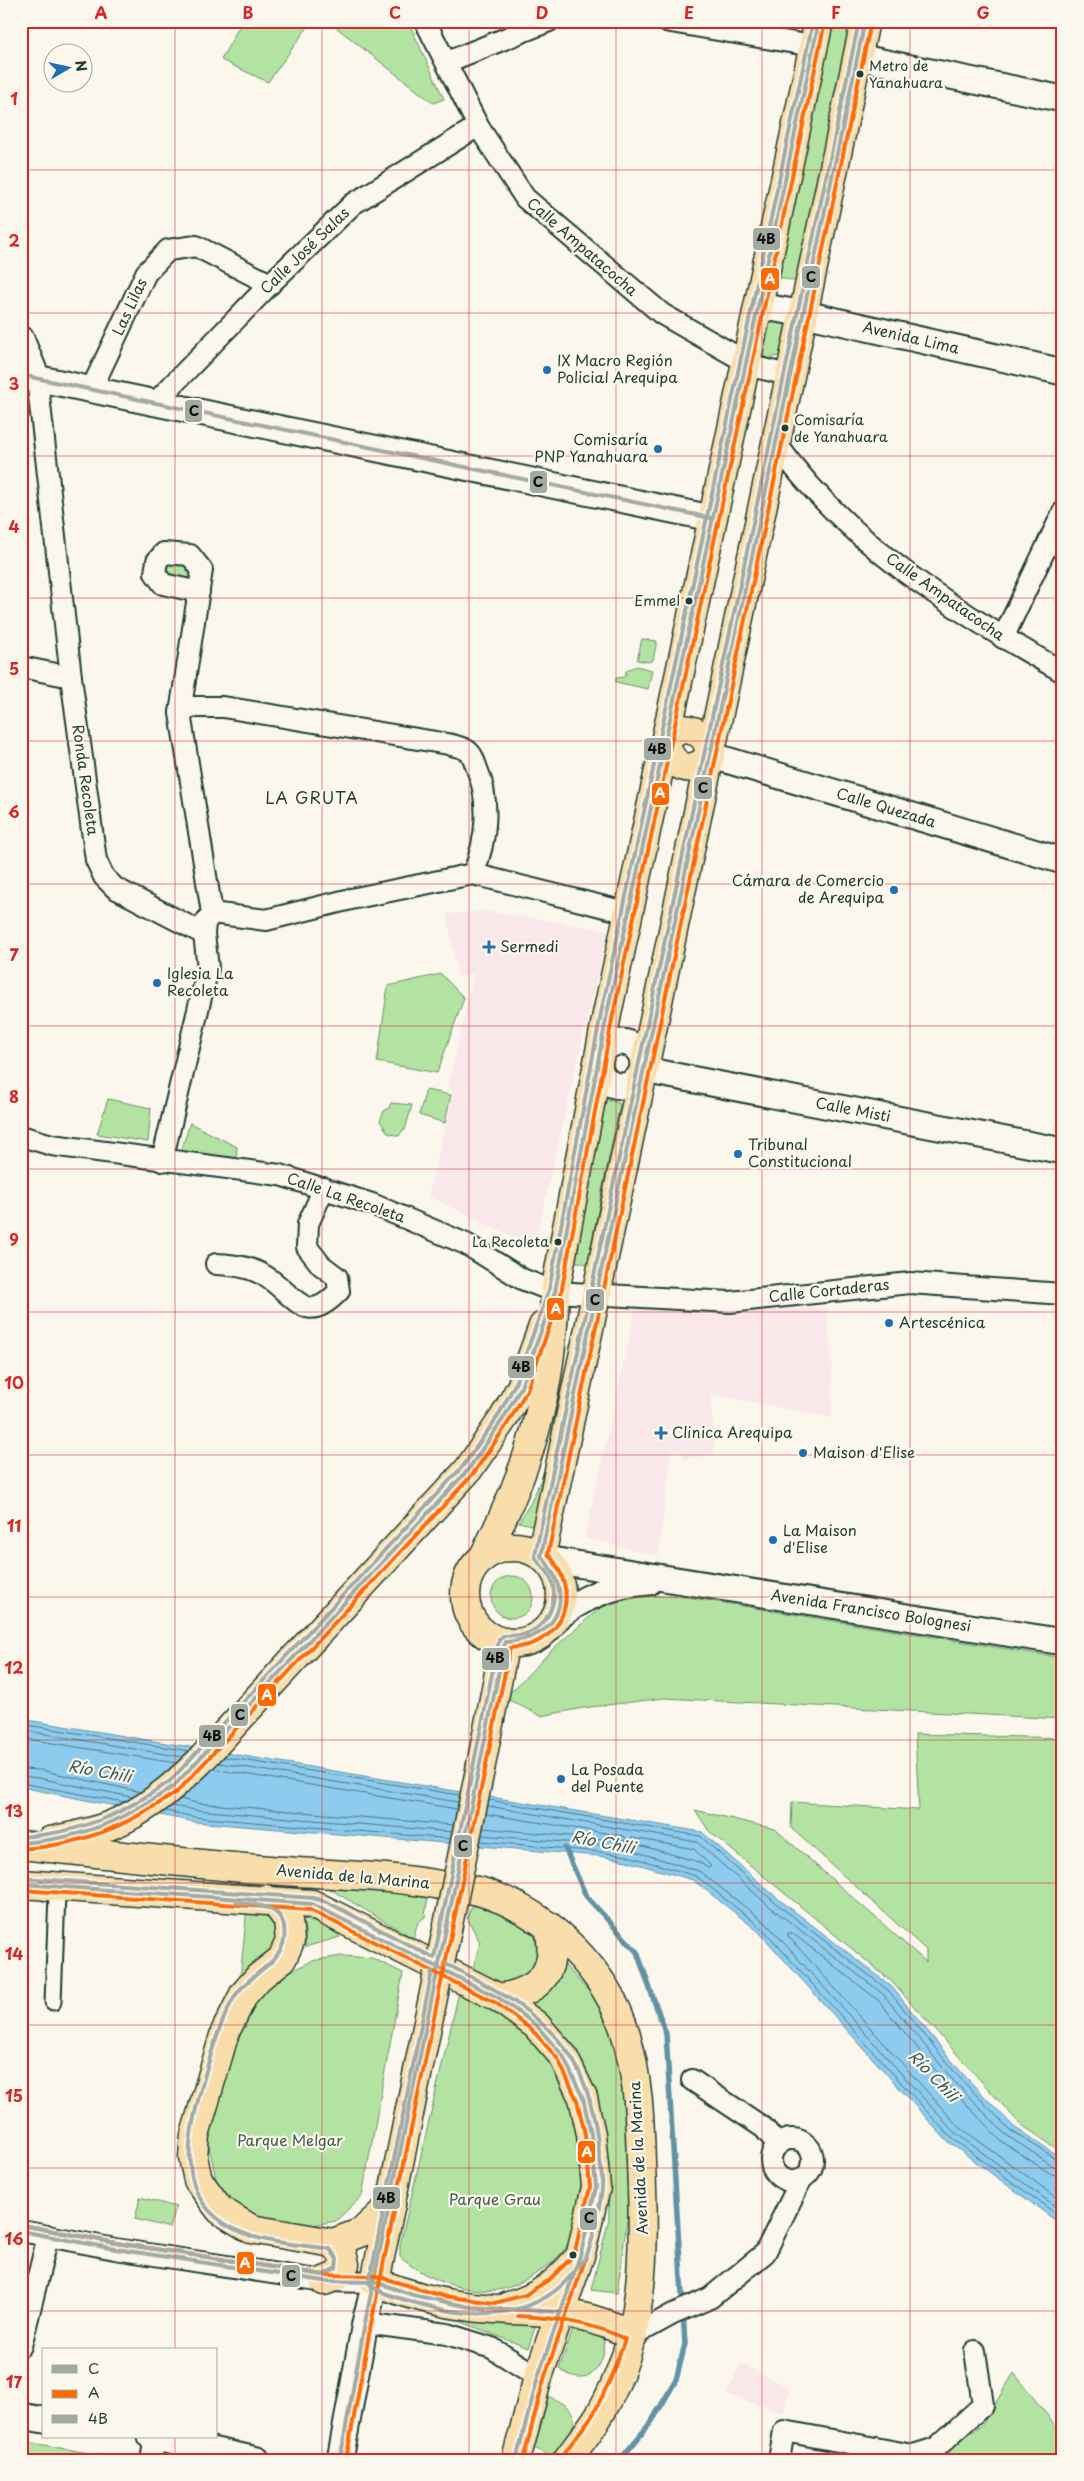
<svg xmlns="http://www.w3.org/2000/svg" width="1084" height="2481" font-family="'Playpen Sans',sans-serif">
	<rect width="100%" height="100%" fill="#fbf7ec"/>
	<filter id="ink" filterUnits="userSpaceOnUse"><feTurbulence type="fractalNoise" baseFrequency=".02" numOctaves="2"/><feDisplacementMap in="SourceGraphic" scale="10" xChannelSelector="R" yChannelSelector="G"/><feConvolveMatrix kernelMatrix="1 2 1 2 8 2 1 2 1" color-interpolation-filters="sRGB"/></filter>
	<g filter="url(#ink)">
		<g fill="#f9e7ea">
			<path d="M486,911L608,930L534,1247L428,1196L453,1095L448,1086L474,974L458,976L447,914Z"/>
			<path d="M637,1303L826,1307L832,1364V1418L710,1394L715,1454L684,1459L682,1451L672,1449L658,1556L585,1538Z"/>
			<path d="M741,2364L790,2388L783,2413L726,2394Z"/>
		</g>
		<g fill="#b3e3a2" stroke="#69906b">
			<path d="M242,21H312L268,82L221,60Z"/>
			<path d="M328,21H408L444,99L433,103Z"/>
			<path d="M828,21H853L797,282L774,276Z"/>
			<path d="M766,318L783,320L788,331L781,355L768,359L759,353Z"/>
			<path d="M169,562L189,565L194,573L188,580L168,575L164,570Z"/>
			<path d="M642,639L657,641L653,660L649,662L637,660Z"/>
			<path d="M636,666L652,670L648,689L616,682V678L625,677L626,671Z"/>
			<path d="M441,974L464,998L437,1073L377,1062L388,986Z"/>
			<path d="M426,1090L451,1095L445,1123L419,1115Z"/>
			<path d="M108,1099L151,1108L148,1142L97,1134Z"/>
			<path d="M605,1099L620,1104L587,1264L573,1261Z"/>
			<path d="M391,1103L412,1105L405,1130H403L399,1136L388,1133L380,1121L384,1111L389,1108Z"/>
			<path d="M190,1123L237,1147L236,1162L180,1154Z"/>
			<path d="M544,1472L535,1526L519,1522L531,1502Z"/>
			<circle cx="512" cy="1597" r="21"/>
			<path d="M635,1595L687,1597L1063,1658V1719L664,1698L583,1708L541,1716L505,1698L555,1647L600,1608Z"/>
			<path d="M915,1734L1063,1738V2153L1019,2123L891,1981L709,1831L695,1810L775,1829L926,1962V1950L791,1828L792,1802L919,1810Z"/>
			<path d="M323,1885L428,1894L425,1917L418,1922L413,1938Z"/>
			<path d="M474,1900L507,1911L535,1937L539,1963L521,1988L503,1990L472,1972L480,1942L467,1918Z"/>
			<path d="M247,1908L267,1909L284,1925L272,1952L251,1965L240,1979Z"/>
			<path d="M301,1918L330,1928L340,1937L305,1947V1929Z"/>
			<path d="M341,1956L372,1958L403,1973L362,2196L336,2221L302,2227L244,2212L217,2183L207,2137L239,2022L274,1979L312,1961Z"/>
			<path d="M564,1964L600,2004L619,2059L628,2122V2214L617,2293L591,2290L609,2219L608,2159L597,2100L571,2044L531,2002Z"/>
			<path d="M460,1988C477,1999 504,2011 518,2024C527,2033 550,2060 556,2071C579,2114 588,2183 575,2230C570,2246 556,2261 542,2270C529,2278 513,2288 498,2290C463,2293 425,2279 400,2257V2245Z"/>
			<path d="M140,2197L176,2207L170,2228L135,2219Z"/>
			<path d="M459,2321L536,2325L528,2348Z"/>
			<path d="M576,2321L604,2333C608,2364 591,2391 559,2369Z"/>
			<path d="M1014,2373L1062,2434L1061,2460H932L982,2425Z"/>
			<path d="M548,2396C591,2416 573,2427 551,2456L532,2447Z"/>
			<path d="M21,2441L106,2456L105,2460H21Z"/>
		</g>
		<path fill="#8eccef" stroke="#6293a4" d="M21,1719L702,1832L776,1897L891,1986L961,2072L1014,2127L1063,2159V2226L946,2140L758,1931L693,1880L627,1861L599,1856L195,1822L21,1787Z"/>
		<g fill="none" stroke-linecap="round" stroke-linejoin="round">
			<g stroke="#4b767f" stroke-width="1">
				<path d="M21,1724L189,1751"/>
				<path d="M21,1730L183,1757"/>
				<path d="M21,1738L176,1763"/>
				<path d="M224,1757L459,1795"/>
				<path d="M219,1763L458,1802"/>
				<path d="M21,1769L40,1770L141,1792"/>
				<path d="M213,1769L457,1809"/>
				<path d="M21,1776L38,1778L132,1797"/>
				<path d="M21,1783L124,1802"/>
				<path d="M180,1799L197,1803L453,1825"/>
				<path d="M489,1800L700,1836L773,1901L888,1990L957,2075L1010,2130L1063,2163"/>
				<path d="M172,1806L196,1810L452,1832"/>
				<path d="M488,1806L697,1842L769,1906L883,1994L952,2079L1006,2135L1055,2167L1063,2169"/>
				<path d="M166,1811L195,1817L451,1839"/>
				<path d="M483,1828L624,1841L626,1839L624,1836L486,1814"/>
				<path d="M482,1835L601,1845L630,1850L699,1871L766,1923L953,2131L1063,2212"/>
				<path d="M633,1838L694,1849L711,1866L708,1868L699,1862L632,1843L630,1840Z"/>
				<path d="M481,1841L600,1852L628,1856L696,1876L762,1928L949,2136L1063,2219"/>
				<path d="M1063,2176L1051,2174L1001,2141L947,2084L878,2000L792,1933H788V1936L958,2126L1063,2202"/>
			</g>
			<path stroke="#6293a4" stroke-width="5.5" d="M565,1848L586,1896L637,1952L666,2034L685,2344L676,2380L652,2421L620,2460"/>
			<g stroke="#1f3d34" stroke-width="19">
				<path id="pedestrian" d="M44,1892L57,1894L53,2002"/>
			</g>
			<g stroke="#1f3d34" stroke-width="24">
				<g id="minor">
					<path d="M425,21L478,126L525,198L662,314L755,367L780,373L791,369"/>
					<path d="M665,21L813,46"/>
					<path d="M447,62L549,21"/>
					<path d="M37,378L71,677L96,860L104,877L115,888L204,934"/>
					<path d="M91,390L146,273L168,250L196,246L270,284"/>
					<path d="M155,403L270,284L353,204L478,126"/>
					<path d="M776,443C847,544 957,612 1063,672"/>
					<path d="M1003,638L1063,512"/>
					<path d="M21,667L71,677"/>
					<path d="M180,713L191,707H223L448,744C454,746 464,747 469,752C473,755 474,761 476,766C491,801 487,840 473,874"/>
					<path d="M212,913L266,920L351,899L473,874L629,913"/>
					<path d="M21,1136L52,1145L280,1175L372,1204L466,1244L522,1279L555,1292L730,1302L910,1283L1063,1294"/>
					<path d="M162,1161L208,968L204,934L205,923L212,913L180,713L202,570L190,555L164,553L157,561L155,573L163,584L199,592"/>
					<path d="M216,1264C236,1265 254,1267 271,1280C298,1300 307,1325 339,1291L337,1277L321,1265L307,1247L308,1224L324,1188"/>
					<path d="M692,2080L764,2128L778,2145"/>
					<circle cx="792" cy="2160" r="21"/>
					<path d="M21,2231L115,2249L324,2281L375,2282"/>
					<path d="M365,2323L447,2334L492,2348L538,2377"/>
					<path d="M633,2336L673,2314L710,2298L765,2253L801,2180"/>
					<path d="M21,2346L48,2236"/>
					<path d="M151,2460L155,2438"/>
					<path d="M779,2460L784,2431L913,2455L936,2448L983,2405L975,2351"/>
				</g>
			</g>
			<g stroke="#1f3d34" stroke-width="29">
				<g id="tertiary">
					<path d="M857,57L1063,99"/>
					<path d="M759,306L805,314L1063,372"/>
					<path d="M21,339L37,378"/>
					<path d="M21,375L711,518"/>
					<path d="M710,755L1063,861"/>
					<circle cx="621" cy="1064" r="22"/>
					<path d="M644,1070L1063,1151"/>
					<path d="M545,1559L1063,1642"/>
					<path d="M552,1622C580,1598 612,1584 649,1582"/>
					<path d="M21,2416L44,2420"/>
					<path d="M151,2437L257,2460"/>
					<path d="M340,2460L365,2323L375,2282"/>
				</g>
			</g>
			<g stroke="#1f3d34" stroke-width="31">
				<g id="primary">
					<path d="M682,729C700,730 708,737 710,755C692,777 670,768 665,741L673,733Z"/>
					<circle cx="513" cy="1595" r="48"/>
					<path d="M484,1556C531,1465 551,1395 555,1292L607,1014L819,21"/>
					<path d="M541,1556L865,21"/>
					<path d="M481,1765L505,1642"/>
					<path d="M50,1841C70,1837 91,1833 111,1825C144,1812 173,1787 199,1762L468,1470L503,1419L521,1387L543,1326"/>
					<path d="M21,1845C109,1854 196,1865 284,1871C338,1875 393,1876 446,1886C459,1888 473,1889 485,1893C549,1914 607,1970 626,2035C638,2077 640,2120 641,2163C645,2251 646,2336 600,2414C590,2430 578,2445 567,2460"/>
					<path d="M21,1884L312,1904L499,1998L536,2025L563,2056L583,2098L591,2134L596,2187L581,2253L538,2377L516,2460"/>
					<path d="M266,1899L277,1905L288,1920L290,1941L282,1959L259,1977L244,1994L225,2032L195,2135L193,2157L198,2180L220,2210L251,2229L333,2243L362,2232L391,2205"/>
					<path d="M499,1998C543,1991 558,1970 549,1926"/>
					<path d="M409,2114L375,2282C406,2294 439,2303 472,2307C533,2314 576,2305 633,2336"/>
					<path d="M324,2281L337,2276L345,2264L342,2253L333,2243"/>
					<path d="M508,2306C537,2299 556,2284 575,2262"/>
				</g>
			</g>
			<use href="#pedestrian" stroke="#fbf7ec" stroke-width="15"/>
			<use href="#minor" stroke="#fbf7ec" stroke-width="20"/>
			<use href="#tertiary" stroke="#fbf7ec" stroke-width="25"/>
			<use href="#primary" stroke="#f9deab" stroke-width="28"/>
			<g stroke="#1f3d34" stroke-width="31" stroke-linecap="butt">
				<path id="primary-bridge" d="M409,2114L481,1765"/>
			</g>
			<use href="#primary-bridge" stroke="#f9deab" stroke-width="28"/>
			<g stroke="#fbf7ec" stroke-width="8">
				<g id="bus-1">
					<path d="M21,375L711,518"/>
					<path d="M541,1556L865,21"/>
					<path d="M505,1642C559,1640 577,1596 541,1556"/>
					<path d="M21,1843C83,1839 124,1820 174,1786L468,1470L503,1419L521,1387L555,1292L607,1014L819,21"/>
					<path d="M21,1884L312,1904L499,1998L536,2025L563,2056L583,2098L591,2134L596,2187L581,2253L538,2377L516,2460"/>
					<path d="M21,2231L115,2249L324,2281L375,2282L413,2295L470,2307L561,2312"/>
					<path d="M340,2460L365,2323L505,1642"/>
				</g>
			</g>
			<g stroke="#fbf7ec" stroke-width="8">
				<g id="bus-2">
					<path d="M21,1849C84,1845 127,1826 178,1791L473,1474L508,1423L527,1390L561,1294L613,1015L825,22"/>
					<path d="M21,1890L310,1910L496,2003L532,2030L558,2059L577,2100L585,2135L590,2187L575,2251L570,2259L550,2279L525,2295L495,2303L443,2296L376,2276L325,2275L116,2243L22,2225"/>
					<path d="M518,2316C555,2318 591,2322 625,2339L610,2380L594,2413L562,2456"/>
					<path d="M346,2460L371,2324L510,1648C564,1646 583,1593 548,1554L871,22"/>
					<path d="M523,2460L544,2379L586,2257"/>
				</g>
			</g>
			<g stroke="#fbf7ec" stroke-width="8">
				<g id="bus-3">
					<path d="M21,1837C81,1833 121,1815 170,1781L463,1466L498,1416L515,1384L549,1290L601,1013L813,21"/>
					<path d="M21,1878L313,1898L327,1902L434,1958L499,1640L503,1636C509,1635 516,1636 522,1635C549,1628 562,1597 548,1573C544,1567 536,1563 535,1555L859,21"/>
					<path d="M432,1971L369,2283C374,2293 409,2301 420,2304C473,2320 537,2319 573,2273C578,2267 584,2261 587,2255C593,2240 600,2205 602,2189C603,2177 600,2163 599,2151C596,2119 587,2078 567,2051C536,2009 492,1987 446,1964"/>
					<path d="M22,2225L116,2243L323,2275L336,2268L337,2259L330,2249C299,2244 263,2244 234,2229C171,2197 189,2132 204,2078C212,2050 220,2021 235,1996C247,1976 280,1964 284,1940C289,1905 259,1905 236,1903"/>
				</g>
			</g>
			<use href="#bus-1" stroke="#a3aaa2" stroke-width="4"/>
			<use href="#bus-2" stroke="#ff6900" stroke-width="4"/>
			<use href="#bus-3" stroke="#a3aaa2" stroke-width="4"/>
		</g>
	</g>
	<path fill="none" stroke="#d62828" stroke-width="1" stroke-opacity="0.55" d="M175,21V2350M322,21V2460M469,21V2460M616,21V2460M762,21V2460M910,21V2460M21,170H1063M21,313H1063M21,456H1063M21,598H1063M21,741H1063M21,884H1063M21,1026H1063M21,1169H1063M21,1312H1063M21,1455H1063M21,1597H1063M21,1740H1063M21,1883H1063M21,2025H1063M21,2168H1063M21,2311H1063M175,2437V2460"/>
	<g fill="#1f3d34" stroke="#fbf7ec" stroke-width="2">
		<circle cx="860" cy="74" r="4.5"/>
		<circle cx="785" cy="428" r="4.5"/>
		<circle cx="689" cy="601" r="4.5"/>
		<circle cx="558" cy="1242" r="4.5"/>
		<circle cx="573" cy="2255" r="4.5"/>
	</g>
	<g fill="#1f6fb2" stroke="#fbf7ec" stroke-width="2">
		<circle cx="547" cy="370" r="5"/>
		<circle cx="658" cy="449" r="5"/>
		<circle cx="894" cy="890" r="5"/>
		<path d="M486.5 939.5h5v5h5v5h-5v5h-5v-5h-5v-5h5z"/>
		<circle cx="157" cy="983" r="5"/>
		<circle cx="738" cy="1154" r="5"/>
		<circle cx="889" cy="1323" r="5"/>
		<path d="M658.5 1425.5h5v5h5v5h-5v5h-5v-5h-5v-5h5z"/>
		<circle cx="803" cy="1453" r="5"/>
		<circle cx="773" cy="1540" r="5"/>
		<circle cx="561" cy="1779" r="5"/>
	</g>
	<g text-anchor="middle" stroke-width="4.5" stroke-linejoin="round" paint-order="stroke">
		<g font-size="14" fill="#1f3d34" stroke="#fbf7ec" text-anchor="start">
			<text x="869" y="71">Metro de<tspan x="869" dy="17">Yanahuara</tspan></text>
			<text x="794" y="425">Comisaría<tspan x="794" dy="17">de Yanahuara</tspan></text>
			<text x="680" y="606" text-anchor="end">Emmel</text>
			<text x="549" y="1247" text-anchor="end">La Recoleta</text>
		</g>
		<g font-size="15" fill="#1f3d34" stroke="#fbf7ec">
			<text transform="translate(582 247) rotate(41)" y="5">Calle Ampatacocha</text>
			<text transform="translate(305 251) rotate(-44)" y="5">Calle José Salas</text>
			<text transform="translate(130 307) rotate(-65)" y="5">Las Lilas</text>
			<text transform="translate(911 338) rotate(13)" y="5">Avenida Lima</text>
			<text transform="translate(945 597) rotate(35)" y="5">Calle Ampatacocha</text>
			<text transform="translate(85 780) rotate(82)" y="5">Ronda Recoleta</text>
			<text transform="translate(886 808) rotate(17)" y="5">Calle Quezada</text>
			<text transform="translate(853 1110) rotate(11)" y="5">Calle Misti</text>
			<text transform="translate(346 1198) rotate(19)" y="5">Calle La Recoleta</text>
			<text transform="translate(829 1291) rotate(-6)" y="5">Calle Cortaderas</text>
			<text transform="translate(871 1611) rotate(9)" y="5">Avenida Francisco Bolognesi</text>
			<text transform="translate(353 1877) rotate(5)" y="5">Avenida de la Marina</text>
			<text transform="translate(639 2158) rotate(-93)" y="5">Avenida de la Marina</text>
		</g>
		<g font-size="15" fill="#1f3d34" stroke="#fbf7ec" text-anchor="start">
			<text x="557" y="366">IX Macro Región<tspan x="557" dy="17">Policial Arequipa</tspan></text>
			<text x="648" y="445" text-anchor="end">Comisaría<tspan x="648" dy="17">PNP Yanahuara</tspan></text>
			<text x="884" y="886" text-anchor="end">Cámara de Comercio<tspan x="884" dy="17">de Arequipa</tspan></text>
			<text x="500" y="952">Sermedi</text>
			<text x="167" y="979">Iglesia La<tspan x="167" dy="17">Recoleta</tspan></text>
			<text x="748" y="1150">Tribunal<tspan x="748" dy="17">Constitucional</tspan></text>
			<text x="899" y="1328">Artescénica</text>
			<text x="672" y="1438">Clinica Arequipa</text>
			<text x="813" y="1458">Maison d'Elise</text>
			<text x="783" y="1536">La Maison<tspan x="783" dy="17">d'Elise</tspan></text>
			<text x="571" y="1775">La Posada<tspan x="571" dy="17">del Puente</tspan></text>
		</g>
		<g font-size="15" fill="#3d5e4a" stroke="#fbf7ec">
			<text x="290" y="2146">Parque Melgar</text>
			<text x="495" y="2205">Parque Grau</text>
		</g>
		<g font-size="16" letter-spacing="1" fill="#1f3d34" stroke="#fbf7ec">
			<text x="312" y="804">LA GRUTA</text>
		</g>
		<g font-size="16" font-style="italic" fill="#355a59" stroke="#fbf7ec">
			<text transform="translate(100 1771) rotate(10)" y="6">Río Chili</text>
			<text transform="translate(603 1842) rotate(11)" y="6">Río Chili</text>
			<text transform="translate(934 2076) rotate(46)" y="6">Río Chili</text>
		</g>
	</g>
	<g stroke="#fbf7ec" stroke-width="2">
		<rect x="752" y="227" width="29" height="24" rx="5" fill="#a3aaa2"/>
		<rect x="801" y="265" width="20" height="24" rx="5" fill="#a3aaa2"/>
		<rect x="760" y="267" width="20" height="24" rx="5" fill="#ff6900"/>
		<rect x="184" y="399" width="19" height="24" rx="5" fill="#a3aaa2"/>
		<rect x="529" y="470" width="19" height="24" rx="5" fill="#a3aaa2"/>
		<rect x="643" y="737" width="29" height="24" rx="5" fill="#a3aaa2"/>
		<rect x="693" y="776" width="20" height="24" rx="5" fill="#a3aaa2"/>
		<rect x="651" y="782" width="19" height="24" rx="5" fill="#ff6900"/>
		<rect x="585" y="1288" width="20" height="24" rx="5" fill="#a3aaa2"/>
		<rect x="546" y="1297" width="19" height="24" rx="5" fill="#ff6900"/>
		<rect x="507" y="1355" width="28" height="24" rx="5" fill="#a3aaa2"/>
		<rect x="481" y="1647" width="29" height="24" rx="5" fill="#a3aaa2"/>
		<rect x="257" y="1683" width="20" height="24" rx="5" fill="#ff6900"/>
		<rect x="230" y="1703" width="19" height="24" rx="5" fill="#a3aaa2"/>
		<rect x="198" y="1724" width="28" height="24" rx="5" fill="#a3aaa2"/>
		<rect x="453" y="1834" width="20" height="24" rx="5" fill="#a3aaa2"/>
		<rect x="577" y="2140" width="19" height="24" rx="5" fill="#ff6900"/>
		<rect x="372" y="2186" width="29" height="24" rx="5" fill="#a3aaa2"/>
		<rect x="579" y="2207" width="19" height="24" rx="5" fill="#a3aaa2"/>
		<rect x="236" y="2251" width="19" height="24" rx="5" fill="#ff6900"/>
		<rect x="281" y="2264" width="20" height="24" rx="5" fill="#a3aaa2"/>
	</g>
	<g font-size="14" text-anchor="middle" font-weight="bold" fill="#fff">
		<text x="770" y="284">A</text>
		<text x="660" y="798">A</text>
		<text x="556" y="1314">A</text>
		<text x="267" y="1700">A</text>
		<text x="587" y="2157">A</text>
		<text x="245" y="2268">A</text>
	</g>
	<g font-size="14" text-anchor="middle" font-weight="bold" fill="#111">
		<text x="766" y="244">4B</text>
		<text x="811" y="282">C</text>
		<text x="194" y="416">C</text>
		<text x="538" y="487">C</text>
		<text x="657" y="754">4B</text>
		<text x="703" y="793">C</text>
		<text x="595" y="1305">C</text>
		<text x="521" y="1372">4B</text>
		<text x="495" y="1663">4B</text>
		<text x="240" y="1720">C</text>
		<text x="212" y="1741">4B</text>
		<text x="463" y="1851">C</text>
		<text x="386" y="2203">4B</text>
		<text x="589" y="2223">C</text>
		<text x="291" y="2281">C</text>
	</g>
	<rect width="1084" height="2481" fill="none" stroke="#fbf7ec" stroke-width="55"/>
	<rect x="42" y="2348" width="175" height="90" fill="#fbf7ec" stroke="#a3ada2"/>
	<rect x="52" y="2365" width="25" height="8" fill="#a3aaa2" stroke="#a3ada2"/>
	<text x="88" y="2374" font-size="15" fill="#1f3d34">C</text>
	<rect x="52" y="2390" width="25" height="8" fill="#ff6900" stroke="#a3ada2"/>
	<text x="88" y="2398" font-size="15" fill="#1f3d34">A</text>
	<rect x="52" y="2415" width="25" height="8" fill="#a3aaa2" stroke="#a3ada2"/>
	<text x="88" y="2424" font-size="15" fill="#1f3d34">4B</text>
	<g transform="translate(68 68) rotate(81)"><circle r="24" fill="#fbf7ec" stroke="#a3ada2"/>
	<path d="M0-4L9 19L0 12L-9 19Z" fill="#1f6fb2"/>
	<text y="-8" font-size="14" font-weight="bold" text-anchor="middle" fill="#1f3d34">N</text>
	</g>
	<rect x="28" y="28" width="1028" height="2426" fill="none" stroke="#d62828" stroke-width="2"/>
	<g font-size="16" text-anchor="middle" font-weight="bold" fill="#d62828">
		<text x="101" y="19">A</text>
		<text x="248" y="19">B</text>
		<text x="395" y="19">C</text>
		<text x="542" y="19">D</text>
		<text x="689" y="19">E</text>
		<text x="836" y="19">F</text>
		<text x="983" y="19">G</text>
		<text x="14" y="105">1</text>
		<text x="14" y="247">2</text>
		<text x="14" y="390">3</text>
		<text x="14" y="533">4</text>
		<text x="14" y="675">5</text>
		<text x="14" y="818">6</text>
		<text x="14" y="961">7</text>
		<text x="14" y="1103">8</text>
		<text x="14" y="1246">9</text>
		<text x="14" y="1389">10</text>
		<text x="14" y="1532">11</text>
		<text x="14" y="1674">12</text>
		<text x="14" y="1817">13</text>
		<text x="14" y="1960">14</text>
		<text x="14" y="2102">15</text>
		<text x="14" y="2245">16</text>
		<text x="14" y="2388">17</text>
	</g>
</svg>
